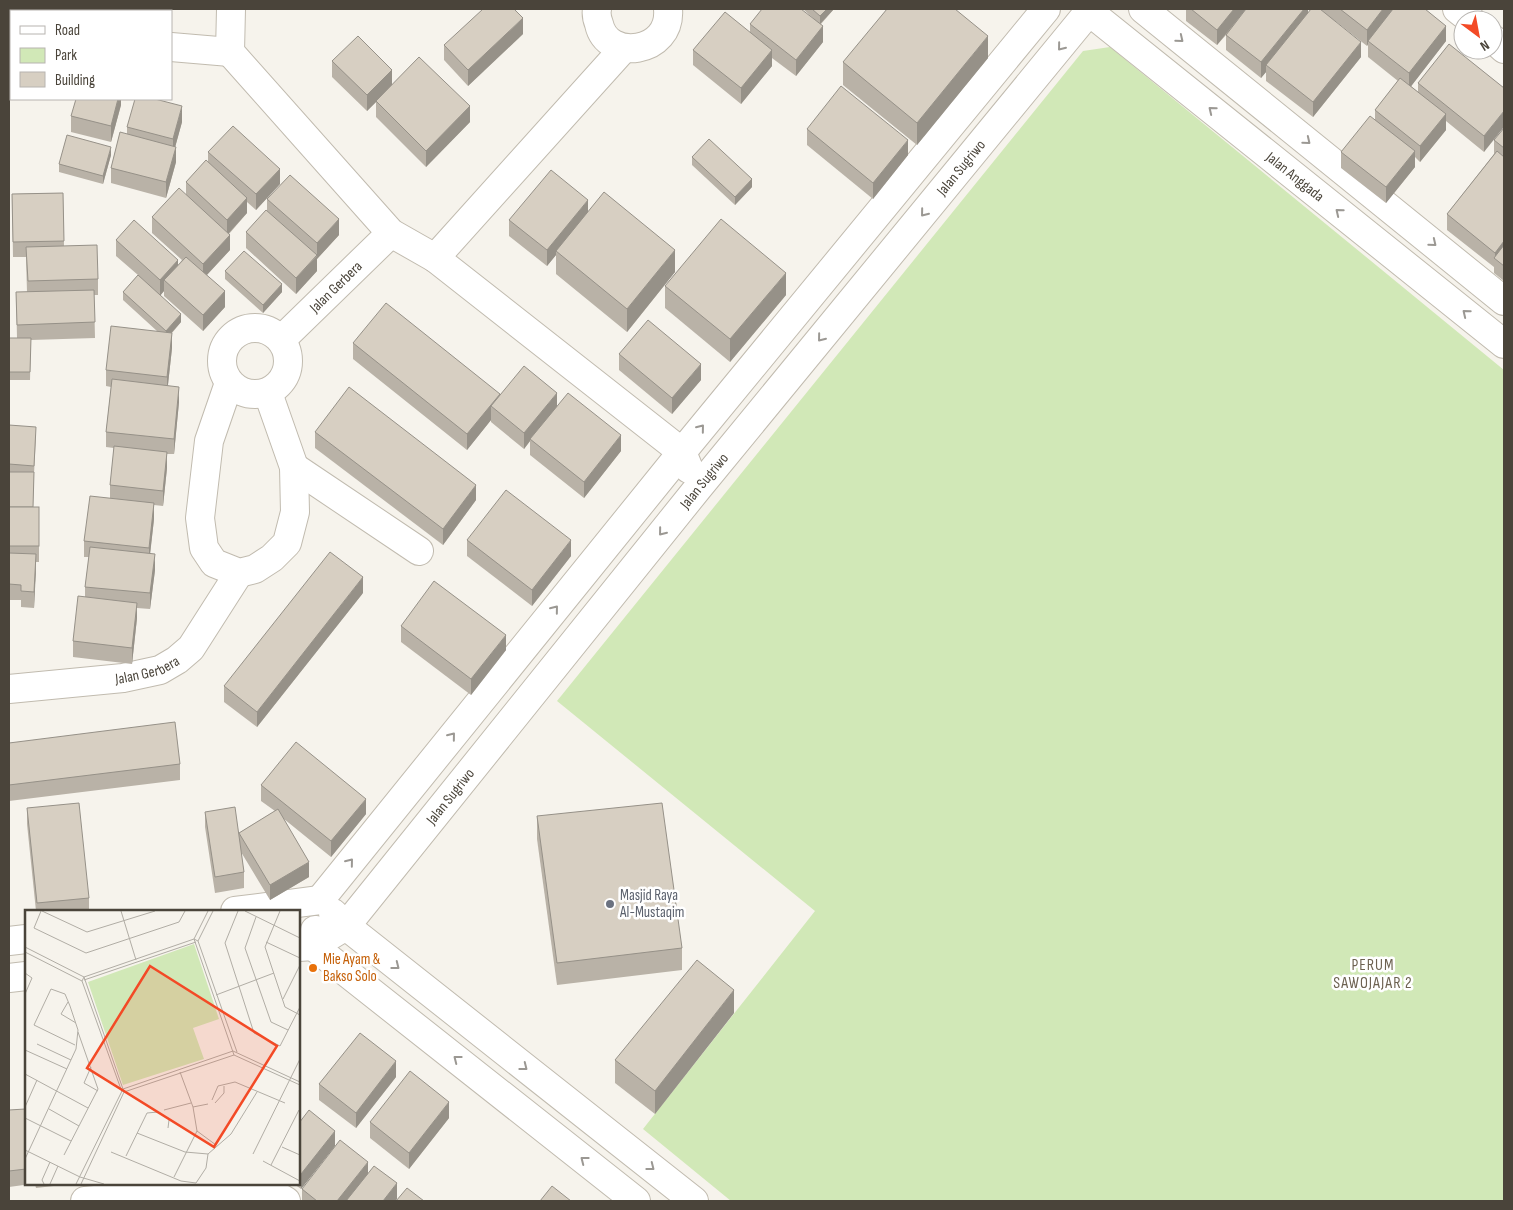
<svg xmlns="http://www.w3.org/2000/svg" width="1513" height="1210" font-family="'Sofia Sans Condensed',sans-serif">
	<rect width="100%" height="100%" fill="#f6f3ec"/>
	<path fill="#d1e8b7" d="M1110,47L1504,370V1201H731L643,1129L815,911L557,701L1083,51Z"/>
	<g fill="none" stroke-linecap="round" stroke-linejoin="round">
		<g stroke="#c1bbaf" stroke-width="30">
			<g id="minor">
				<path d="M231,9L230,52L391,233L435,258L682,452L689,469"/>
				<path d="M597,9C596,14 597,19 599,24C607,62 672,54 668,9"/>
				<path id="s1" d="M1086,9L1504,344"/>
				<path d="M1143,9L1504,301"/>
				<path d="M1457,9L1471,20"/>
				<path d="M9,32L11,33"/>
				<path d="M1493,39L1504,49"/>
				<path d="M171,47L230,52"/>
				<path d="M435,258L624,48"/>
				<circle cx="255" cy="361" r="33"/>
				<path id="s2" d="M282,339L391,233"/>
				<path d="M229,383L209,441L200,518L204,548L214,563L239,573L255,569L272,558L287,543L295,512L294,467L268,393"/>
				<path d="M294,467L419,551"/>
				<path id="s3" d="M9,689L123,678L160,670L177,660L191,648L239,573"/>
				<path d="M320,900L682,452L1046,9"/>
				<path d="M235,911L320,900"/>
				<path d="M333,913L346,926L694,1201"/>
				<path d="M315,930L313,946L636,1201"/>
				<path d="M9,941L26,939"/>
				<path id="s4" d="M299,947L313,946L346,926L698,488L1091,9"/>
				<path d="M9,978L26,976"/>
				<path d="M85,1201L239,1186L269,1191L286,1201"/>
			</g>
		</g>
		<use href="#minor" stroke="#fff" stroke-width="28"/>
	</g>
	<g fill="#b9b2a7">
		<path d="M803,9H834L821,24L823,42L796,76L772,58V66L741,104L693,65V50L750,32V24L815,20Z"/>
		<path d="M1186,9H1308V13L1311,9H1425L1446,41L1411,86L1418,92V83L1504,88L1484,152L1446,121V130L1420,162L1415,157V167L1386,203L1341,168V152L1375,120V110L1398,81L1368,57V44L1367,46L1334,20L1361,57L1313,117L1266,81V72L1261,78L1226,50V35L1217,45L1186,21Z"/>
		<path d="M523,34L468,86L444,60V45Z"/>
		<path d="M988,58L917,145L843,85V62Z"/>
		<path d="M332,61L392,84L470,122L426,167L376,117V102L367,111L332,77Z"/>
		<path d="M121,99V105L111,142L71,132V116Z"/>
		<path d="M182,122L175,147L176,162L166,198L111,183V168L127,134V127Z"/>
		<path d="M1504,128V281L1494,273V267L1447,230V214L1494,154V140Z"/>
		<path d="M807,129L908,155L873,199L807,145Z"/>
		<path d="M208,152L280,184L256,210L247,202V213L229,234L230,250L207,275L225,307L203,331L164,296V291L160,295L181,322L172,333V348L168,385L179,402L174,454H167V468L163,506L154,505V519L150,553L155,570L150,609L137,608V618L132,664L73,657V641L85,597V587L89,557H84V541L110,498V485L114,448L106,447V432L111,387L106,386V370L157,331L123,300V292L138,275L116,256V240L178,265L182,260L152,233V217L186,195V182L208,162Z"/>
		<path d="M111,155L103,184L59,172V164Z"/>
		<path d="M692,157L752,187L735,205L692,165Z"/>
		<path d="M63,193L64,246L98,279V295H94L95,338L31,340L30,380H9V338H17L16,292H27L26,257H13L12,194Z"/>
		<path d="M267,199L339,235L317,259V271L296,294L246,248V232L267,211Z"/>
		<path d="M588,212L675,272L627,332L556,274V255L547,266L509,236V220Z"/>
		<path d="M225,271L282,292L263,313L225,279Z"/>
		<path d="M665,286L786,295L730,362L665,308Z"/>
		<path d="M353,343L500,396L557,406L621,451L584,498L530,455V441L524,449L491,422V420L467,450L353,359Z"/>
		<path d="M619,354L701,380L672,414L619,370Z"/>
		<path d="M9,425L36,435L34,474L33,507L39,523V562H36L34,608L21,607V600H9Z"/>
		<path d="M315,432L476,500L443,545L315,448Z"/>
		<path d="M467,540L571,556L532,606L467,556Z"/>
		<path d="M363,593L257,727L224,702V686Z"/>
		<path d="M401,626L506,650L471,695L401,642Z"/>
		<path d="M9,743L180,764V780L9,801Z"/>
		<path d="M261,785L366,814L331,857L284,819L309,877L270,900L241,852L244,872V888L215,893L205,827V812L239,839V833L275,811L261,801Z"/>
		<path d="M27,808L89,898V911H36L27,824Z"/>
		<path d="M537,816L682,948V970L557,985L537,839Z"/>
		<path d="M734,1013L655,1114L615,1083V1060Z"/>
		<path d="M396,1077L356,1128L319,1100V1084Z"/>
		<path d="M9,1110L26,1117V1184H31L9,1187Z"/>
		<path d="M449,1118L409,1169L370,1138V1122Z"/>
		<path d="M299,1123L335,1146L301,1189L294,1184H299Z"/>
		<path d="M368,1174L397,1199L395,1201H302V1189Z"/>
		<path d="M35,1184H71L36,1188Z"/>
	</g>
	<g fill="#969188">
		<path d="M827,9H834L820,24V16Z"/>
		<path d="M1234,9H1246L1217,45V30Z"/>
		<path d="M1304,9H1308V20L1266,65V72L1261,78V62Z"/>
		<path d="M1383,9H1396L1368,41V44L1367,46V30Z"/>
		<path d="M523,18V34L468,86V70Z"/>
		<path d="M823,26V42L796,76V60Z"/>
		<path d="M1446,26V41L1409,89V73Z"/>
		<path d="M988,36V58L917,145V123Z"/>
		<path d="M1361,42V57L1313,117V102Z"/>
		<path d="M772,50V66L741,104V88Z"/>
		<path d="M392,70V86L367,111V95Z"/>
		<path d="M118,99H121V105L111,142V126Z"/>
		<path d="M182,106V122L173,155V139Z"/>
		<path d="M470,106V122L426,167V151Z"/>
		<path d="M1504,111V127L1484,152V136Z"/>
		<path d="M1446,114V130L1420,162V146Z"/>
		<path d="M908,140V155L873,199V183Z"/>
		<path d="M111,147V155L103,184V176Z"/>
		<path d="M176,147V162L166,198V182Z"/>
		<path d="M1415,151V167L1386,203V187Z"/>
		<path d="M280,169V184L256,210V194Z"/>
		<path d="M752,179V187L735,205V197Z"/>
		<path d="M247,198V213L227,235V220Z"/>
		<path d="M588,200V216L556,251V255L547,266V250Z"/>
		<path d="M339,219V235L317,259V271L296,294V278L317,256V243Z"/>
		<path d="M230,235V250L203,279V264Z"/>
		<path d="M1504,241V257L1495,259V253Z"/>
		<path d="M675,250V272L627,332V309Z"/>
		<path d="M178,260V276L164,280V291L160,296V280Z"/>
		<path d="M786,273V295L730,362V339Z"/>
		<path d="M282,284V292L263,313V305Z"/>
		<path d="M225,291V307L203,331V315Z"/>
		<path d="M181,314V322L166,339V331Z"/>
		<path d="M172,333V348L167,393V377Z"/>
		<path d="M701,364V380L672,414V398Z"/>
		<path d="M179,387V402L174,454V439Z"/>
		<path d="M557,393V409L530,439V441L524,449V433Z"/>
		<path d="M500,394V409L491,406V420L467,450V434Z"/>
		<path d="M621,435V451L584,498V482Z"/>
		<path d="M167,452V468L163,506V491Z"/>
		<path d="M476,485V500L443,545V529Z"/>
		<path d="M154,503V519L149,564V548Z"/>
		<path d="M571,540V556L532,606V590Z"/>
		<path d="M36,554V570L34,608V592Z"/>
		<path d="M155,554V570L150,609V593Z"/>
		<path d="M363,577V593L257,727V712Z"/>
		<path d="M137,603V618L132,664V648Z"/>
		<path d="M506,635V650L471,695V679Z"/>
		<path d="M366,799V814L331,857V841Z"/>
		<path d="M309,862V877L270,900V885Z"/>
		<path d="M734,990V1013L655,1114V1091Z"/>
		<path d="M396,1061V1077L356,1128V1113Z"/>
		<path d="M449,1102V1118L409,1169V1153Z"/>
		<path d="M335,1131V1146L301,1189V1174Z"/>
		<path d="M368,1162V1178L350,1201H337Z"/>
		<path d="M397,1183V1199L395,1201H383Z"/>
	</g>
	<g fill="#d7cfc2" stroke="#969188">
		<path d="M483,9H514L523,18L468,70L444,45Z"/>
		<path d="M762,9H801L823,26L796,60L750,24Z"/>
		<path d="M812,9H827L820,16Z"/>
		<path d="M887,9H955L988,36L917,123L843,62Z"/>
		<path d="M1191,9H1234L1217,30Z"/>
		<path d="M1246,9H1304L1261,62L1226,35Z"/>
		<path d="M1311,9H1320L1361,42L1313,102L1266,65Z"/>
		<path d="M1340,9H1383L1367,30Z"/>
		<path d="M1393,9H1425L1446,26L1409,73L1368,41Z"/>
		<path d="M725,12L772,50L741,88L693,50Z"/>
		<path d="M358,36L392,70L367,95L332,61Z"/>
		<path d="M1449,44L1504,88V111L1484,136L1418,83Z"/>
		<path d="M419,57L470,106L426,151L376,101Z"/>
		<path d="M1400,78L1446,114L1420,146L1375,110Z"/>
		<path d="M841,86L908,140L873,183L807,129Z"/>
		<path d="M76,99H118L111,126L71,116Z"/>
		<path d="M135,99H155L182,106L173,139L127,127Z"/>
		<path d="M1370,116L1415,151L1386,187L1341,152Z"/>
		<path d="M233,126L280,169L256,194L208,152Z"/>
		<path d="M1504,128V148L1494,140Z"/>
		<path d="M120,132L176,147L166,182L111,168Z"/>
		<path d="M67,135L111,147L103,176L59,164Z"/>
		<path d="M709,139L752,179L735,197L692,157Z"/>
		<path d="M1497,151L1504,157V241L1495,253L1447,214Z"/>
		<path d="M206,160L247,198L227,220L186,182Z"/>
		<path d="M551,170L588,200L547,250L509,220Z"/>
		<path d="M290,175L339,219L317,243L267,199Z"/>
		<path d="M179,188L230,235L203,264L152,217Z"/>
		<path d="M604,192L675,250L627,309L556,251Z"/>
		<path d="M63,193L64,241L13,242L12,194Z"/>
		<path d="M266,210L317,255L296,278L246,232Z"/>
		<path d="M721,219L786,273L730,339L665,286Z"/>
		<path d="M134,220L178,260L160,280L116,240Z"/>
		<path d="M97,245L98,279L28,281L26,247Z"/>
		<path d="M1504,245V266L1494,258Z"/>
		<path d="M244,251L282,284L263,305L225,271Z"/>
		<path d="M186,257L225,291L203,315L164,280Z"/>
		<path d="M138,275L181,314L166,331L123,292Z"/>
		<path d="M94,290L95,322L17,325L16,292Z"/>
		<path d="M386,303L500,394L467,434L353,343Z"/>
		<path d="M648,320L701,364L672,398L619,354Z"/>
		<path d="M111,326L172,333L167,377L106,370Z"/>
		<path d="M9,338H31L30,372H9Z"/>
		<path d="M524,366L557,393L524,433L491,406Z"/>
		<path d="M112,379L179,387L174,439L106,432Z"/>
		<path d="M349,387L476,485L443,529L315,432Z"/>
		<path d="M568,393L621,435L584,482L530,439Z"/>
		<path d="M9,425L36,427L34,466L9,464Z"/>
		<path d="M114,446L167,452L163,491L110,485Z"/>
		<path d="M9,472H34L33,507H9Z"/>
		<path d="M506,490L571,540L532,590L467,540Z"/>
		<path d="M90,496L154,503L149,548L84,541Z"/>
		<rect x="9" y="507" width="30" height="39"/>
		<path d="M90,547L155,554L150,593L85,587Z"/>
		<path d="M330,552L363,577L257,712L224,686Z"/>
		<path d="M9,553L36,554L34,592L21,591V585L9,584Z"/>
		<path d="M434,581L506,635L471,679L401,626Z"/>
		<path d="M78,596L137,603L132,648L73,641Z"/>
		<path d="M175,722L180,764L9,785V743Z"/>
		<path d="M296,742L366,799L331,841L261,785Z"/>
		<path d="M79,803L89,898L37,903L27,808Z"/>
		<path d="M662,803L682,948L557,963L537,816Z"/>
		<path d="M235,807L244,872L215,877L205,812Z"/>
		<path d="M278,809L309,862L270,885L239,833Z"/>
		<path d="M697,960L734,990L655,1091L615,1060Z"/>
		<path d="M360,1033L396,1061L356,1113L319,1084Z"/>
		<path d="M410,1071L449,1102L409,1153L370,1122Z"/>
		<path d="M25,1109L26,1117V1169L9,1171V1110Z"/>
		<path d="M309,1110L335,1131L301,1174L299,1172V1123Z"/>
		<path d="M340,1140L368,1162L337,1201H317L302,1189Z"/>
		<path d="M374,1166L397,1183L383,1201H346Z"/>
		<path d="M552,1186L571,1201H540Z"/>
		<path d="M407,1188L424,1201H396Z"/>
	</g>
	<defs><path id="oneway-chevron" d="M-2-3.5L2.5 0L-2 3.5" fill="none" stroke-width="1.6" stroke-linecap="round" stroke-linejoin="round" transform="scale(1.25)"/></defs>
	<g stroke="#9b9893">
		<use href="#oneway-chevron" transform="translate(1180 39) rotate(39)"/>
		<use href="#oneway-chevron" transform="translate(1061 47) rotate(129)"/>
		<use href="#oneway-chevron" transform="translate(1212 110) rotate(-141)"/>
		<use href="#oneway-chevron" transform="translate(1307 141) rotate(39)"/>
		<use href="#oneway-chevron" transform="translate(1339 212) rotate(-141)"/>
		<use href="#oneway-chevron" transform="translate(924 213) rotate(129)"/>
		<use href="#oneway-chevron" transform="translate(1433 243) rotate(39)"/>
		<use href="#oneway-chevron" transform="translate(1466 313) rotate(-141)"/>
		<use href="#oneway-chevron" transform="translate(821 338) rotate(129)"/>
		<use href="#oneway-chevron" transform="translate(701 428) rotate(-51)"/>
		<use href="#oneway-chevron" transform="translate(662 532) rotate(129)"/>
		<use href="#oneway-chevron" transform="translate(555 609) rotate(-51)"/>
		<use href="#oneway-chevron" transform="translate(452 736) rotate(-51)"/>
		<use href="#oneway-chevron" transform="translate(350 862) rotate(-51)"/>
		<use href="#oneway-chevron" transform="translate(396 966) rotate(38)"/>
		<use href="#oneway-chevron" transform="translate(457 1059) rotate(-142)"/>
		<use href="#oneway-chevron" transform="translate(524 1067) rotate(38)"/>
		<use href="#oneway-chevron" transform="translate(584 1160) rotate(-142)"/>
		<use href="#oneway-chevron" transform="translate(651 1167) rotate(38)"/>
	</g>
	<circle fill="#6b7280" stroke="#fff" stroke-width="2" cx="610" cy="904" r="5"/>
	<circle fill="#e8710a" stroke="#fff" stroke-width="2" cx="313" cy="968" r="5"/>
	<g text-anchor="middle" stroke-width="5" stroke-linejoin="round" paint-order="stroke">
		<g font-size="15" fill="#4a443a" stroke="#fff">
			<text dy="5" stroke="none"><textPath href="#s4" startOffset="1029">Jalan Sugriwo</textPath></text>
			<text dy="5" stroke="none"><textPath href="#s1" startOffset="268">Jalan Anggada</textPath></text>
			<text dy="5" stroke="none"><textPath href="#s2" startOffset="75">Jalan Gerbera</textPath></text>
			<text dy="5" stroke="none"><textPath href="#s4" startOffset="624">Jalan Sugriwo</textPath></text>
			<text dy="5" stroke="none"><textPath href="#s3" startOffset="140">Jalan Gerbera</textPath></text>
			<text dy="5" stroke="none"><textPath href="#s4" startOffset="219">Jalan Sugriwo</textPath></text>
		</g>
		<g font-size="15" fill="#5b616d" stroke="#fff" text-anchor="start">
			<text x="620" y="900">Masjid Raya<tspan x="620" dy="17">Al-Mustaqim</tspan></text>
		</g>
		<g font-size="15" fill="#c56008" stroke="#fff" text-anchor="start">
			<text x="323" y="964">Mie Ayam &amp;<tspan x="323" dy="17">Bakso Solo</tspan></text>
		</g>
		<g font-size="16" letter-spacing="1" fill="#6d6251" stroke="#fff">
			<text x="1373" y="970">PERUM<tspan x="1373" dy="18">SAWOJAJAR 2</tspan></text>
		</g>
	</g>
	<g transform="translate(25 910)">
		<rect width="275" height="275" fill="#f6f3ec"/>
		<path d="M169,34L194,109L168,118L179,149L98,175L63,72Z" fill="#d1e8b7"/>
		<path fill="none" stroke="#b1ada5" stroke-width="1" d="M16,1L9,18L61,43L154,12L160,1M17,1L62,22L130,1M96,1L111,50M183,1L169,29L209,145M213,1L200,33L229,123L255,136L275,97M220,1L275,28M255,1L240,37L260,97L275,105M231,7L220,38L246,112L263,120M173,31L212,142M173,31L188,1M241,32L275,48M0,37L59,67L99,182M0,42L57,71M0,63L7,68L0,84M59,70L171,32M57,71L59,67L169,29L173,31M57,71L97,182M191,85L249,63M258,89L275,55M43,92L36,104L51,113M12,134L46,150M0,140L42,159M209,145L275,175M66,157L59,173L73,181M0,164L63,198M99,182L209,145M187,190L193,176L210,172L260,193M190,193L199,183V176M0,197L12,170M168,197L183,194M24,199L54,216M139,200L166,193M139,205L144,210L143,218M0,208L46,231M172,221L191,235M112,223L160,242L183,244M257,237L275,245M0,240L55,267L79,274M86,242L156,271L171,273L181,258L183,244L206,224L232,182M228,244L275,149M39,245L73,179L53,122M101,246L122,203L133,202M0,249L51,139L53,120L45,96L40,84L26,79L9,115L50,135M238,251L275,271M246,255L274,200M149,267L172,221L168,197L155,162M19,274L17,270L25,252M25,274L33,256M51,274L98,179L208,141L275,172M56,274L99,182"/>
		<path fill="#f34a26" fill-opacity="0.15" stroke="#f34a26" stroke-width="2.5" d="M125,56L252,136L189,237L62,158Z"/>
		<rect width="275" height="275" fill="none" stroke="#4a443a" stroke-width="2.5"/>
	</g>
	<rect width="1513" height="1210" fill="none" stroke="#4a443a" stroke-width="20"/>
	<rect x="10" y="10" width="162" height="90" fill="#ffffff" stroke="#b7b4b0"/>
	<rect x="20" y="26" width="25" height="8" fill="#ffffff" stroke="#b7b4b0"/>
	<text x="55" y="35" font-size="15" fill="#4a443a">Road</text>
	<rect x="20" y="48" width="25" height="15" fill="#d1e8b7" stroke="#b7b4b0"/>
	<text x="55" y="60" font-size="15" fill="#4a443a">Park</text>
	<rect x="20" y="72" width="25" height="15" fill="#d7cfc2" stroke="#b7b4b0"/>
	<text x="55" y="85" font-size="15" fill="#4a443a">Building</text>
	<g transform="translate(1478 35) rotate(148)"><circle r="24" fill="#ffffff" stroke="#b7b4b0"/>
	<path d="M0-4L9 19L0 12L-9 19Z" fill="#f34a26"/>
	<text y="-8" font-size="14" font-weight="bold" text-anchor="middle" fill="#4a443a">N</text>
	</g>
</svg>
